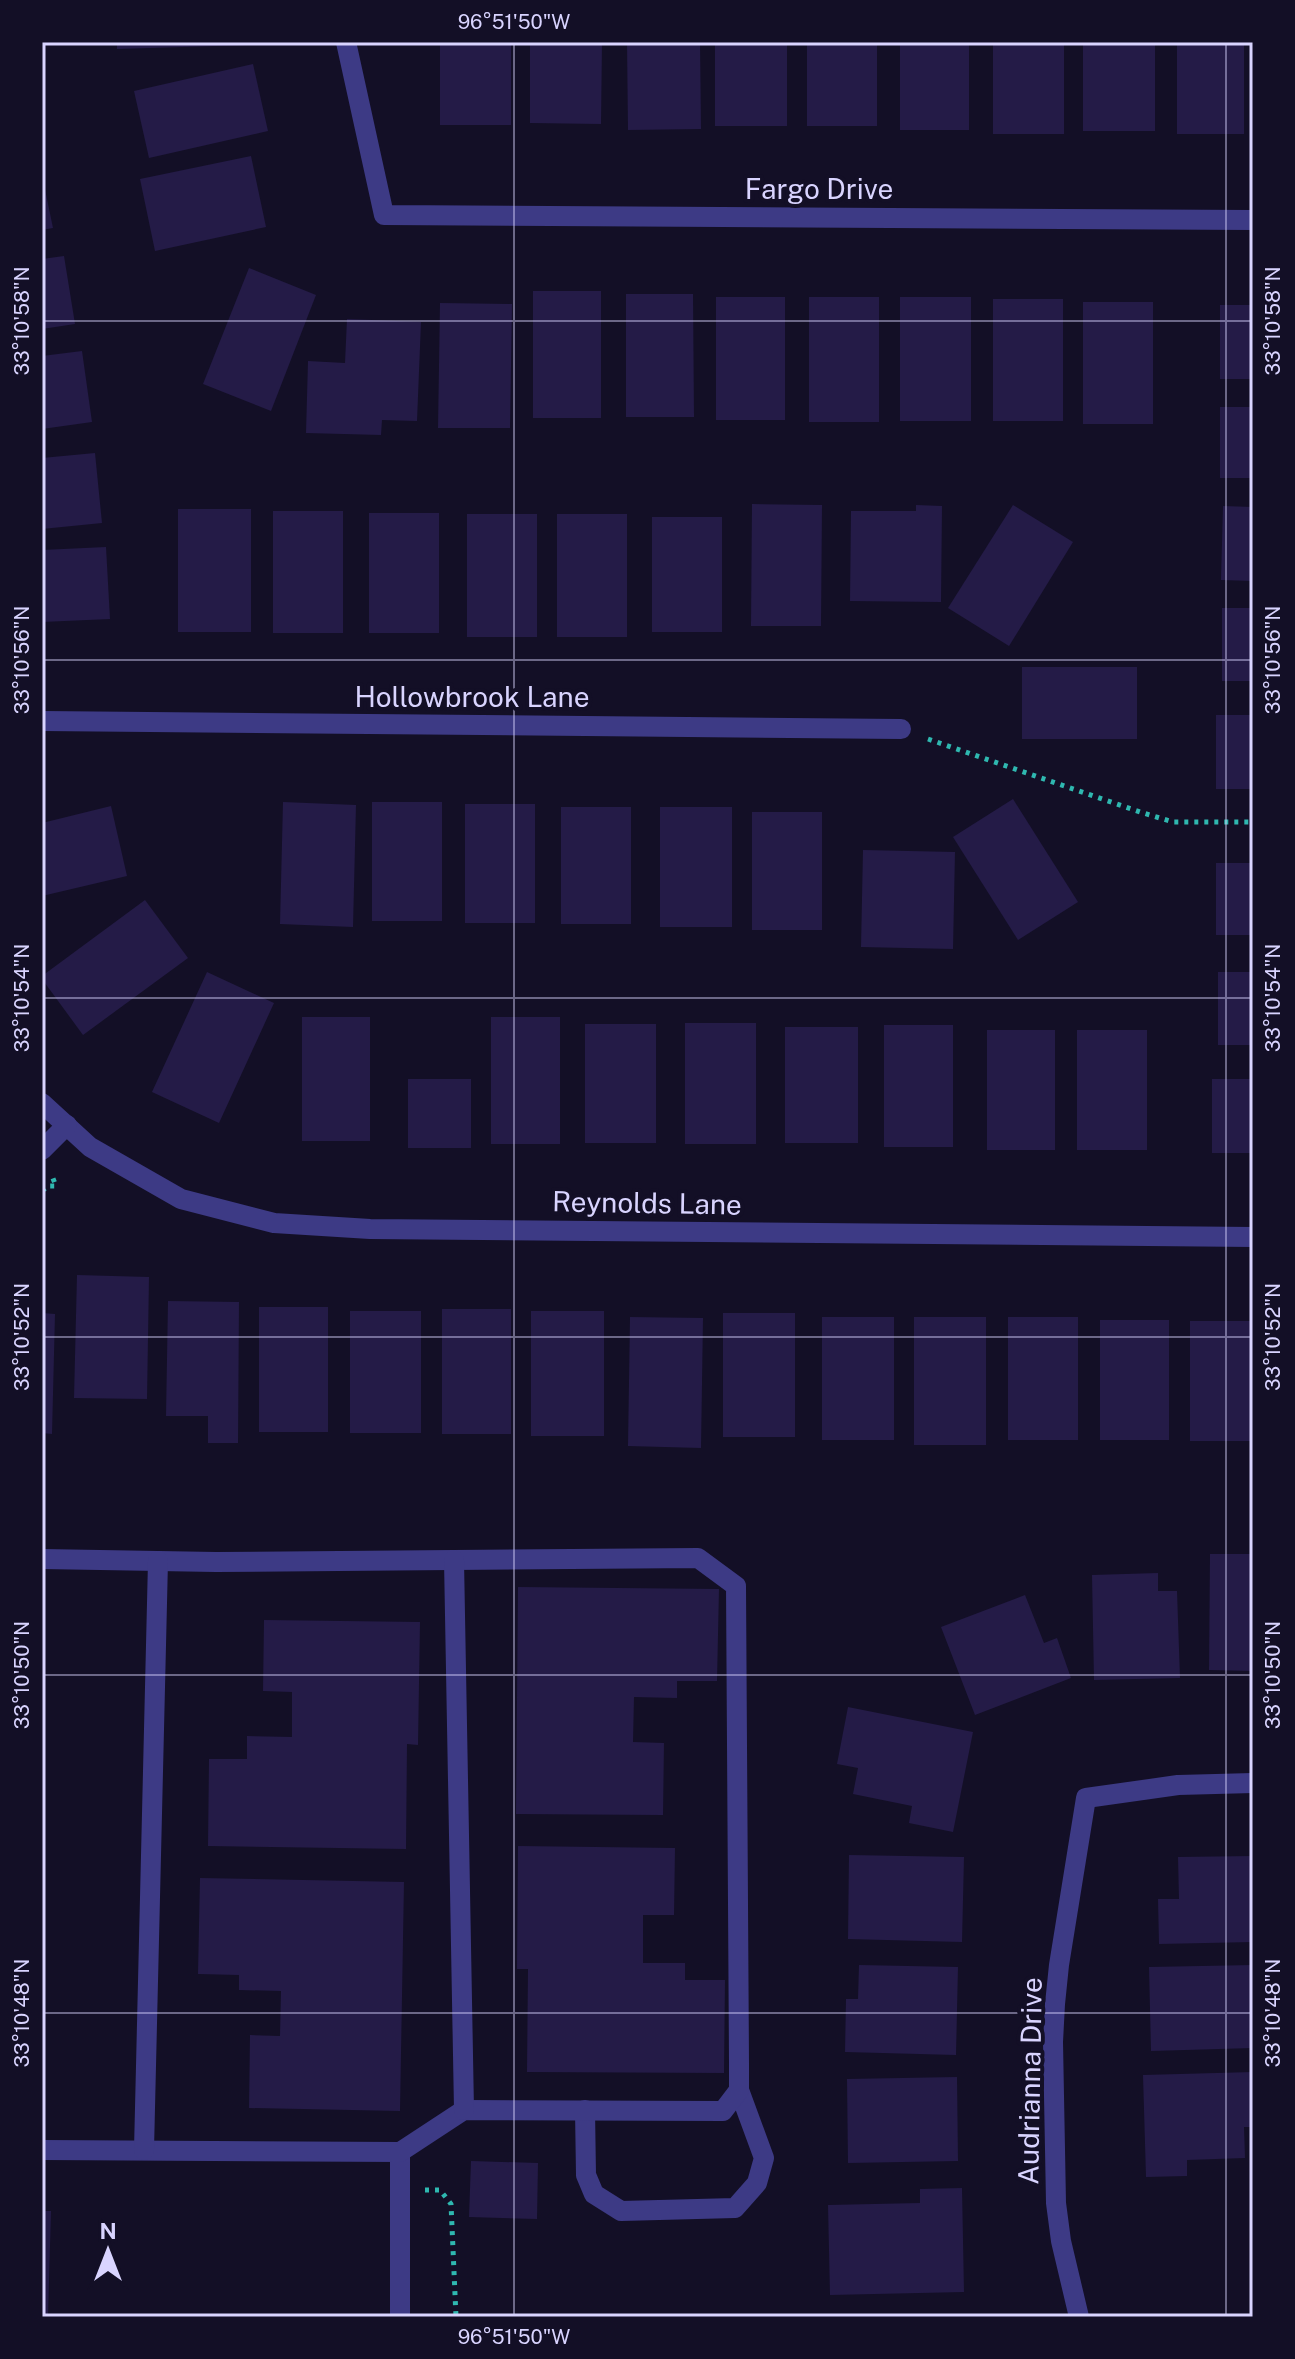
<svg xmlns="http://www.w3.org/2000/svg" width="1295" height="2359" font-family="'Public Sans',sans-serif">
	<rect width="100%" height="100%" fill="#130f26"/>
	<g fill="#241b47">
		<path d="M117,42H249V45L117,49Z"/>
		<rect x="440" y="42" width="71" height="83"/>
		<path d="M530,42H602L601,124L530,123Z"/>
		<path d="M627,42H700L701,129L628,130Z"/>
		<rect x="715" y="42" width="72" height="84"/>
		<rect x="807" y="42" width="70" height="84"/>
		<rect x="900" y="42" width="69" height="88"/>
		<rect x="993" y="42" width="71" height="92"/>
		<rect x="1083" y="42" width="72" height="89"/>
		<rect x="1177" y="42" width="67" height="92"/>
		<path d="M253,64L268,131L149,158L134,91Z"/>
		<path d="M251,156L266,227L155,251L140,179Z"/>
		<path d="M42,175L53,228L42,230Z"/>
		<path d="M64,256L75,324L42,329V259Z"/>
		<path d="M249,268L316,295L271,411L203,384Z"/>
		<rect x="533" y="291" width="68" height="127"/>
		<path d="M626,294H693L694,417H626Z"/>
		<rect x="716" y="297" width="69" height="123"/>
		<rect x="809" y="297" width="70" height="125"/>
		<rect x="900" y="297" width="71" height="124"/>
		<rect x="993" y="299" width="70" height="122"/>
		<rect x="1083" y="302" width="70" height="122"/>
		<path d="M440,303L512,304L510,428H438Z"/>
		<rect x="1220" y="305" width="33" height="74"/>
		<path d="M347,319L421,322L417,421L382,420L381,435L306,433L308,361L345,363Z"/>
		<path d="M82,351L92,422L42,429V356Z"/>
		<rect x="1220" y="407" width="33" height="71"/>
		<path d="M95,453L102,523L42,529V458Z"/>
		<path d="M752,504L822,505L821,626H751Z"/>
		<path d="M916,505L942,506L941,602L850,601L851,511H916Z"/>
		<path d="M1013,505L1073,542L1009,646L948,608Z"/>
		<path d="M1223,506L1253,507V581L1221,580Z"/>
		<rect x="178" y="509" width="73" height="123"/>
		<rect x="273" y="511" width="70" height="122"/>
		<rect x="369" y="513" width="70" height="120"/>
		<rect x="467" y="514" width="70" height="123"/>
		<rect x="557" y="514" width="70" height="123"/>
		<rect x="652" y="517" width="70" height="115"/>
		<path d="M106,547L110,619L42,622V550Z"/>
		<rect x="1222" y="608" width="31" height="73"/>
		<rect x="1022" y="667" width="115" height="72"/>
		<rect x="1216" y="715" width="37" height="74"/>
		<path d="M1013,799L1078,902L1018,940L953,837Z"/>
		<path d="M283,802L356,805L353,927L280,924Z"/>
		<rect x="372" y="802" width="70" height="119"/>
		<rect x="465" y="804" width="70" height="119"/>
		<path d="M111,806L127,876L42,896V823Z"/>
		<rect x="561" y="807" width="70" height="117"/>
		<rect x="660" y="807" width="72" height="120"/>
		<rect x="752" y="812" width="70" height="118"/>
		<path d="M863,850L955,852L953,949L861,947Z"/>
		<rect x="1216" y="863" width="37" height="72"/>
		<path d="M145,900L188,958L83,1035L42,979V976Z"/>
		<path d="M207,972L274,1003L219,1123L152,1092Z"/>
		<rect x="1218" y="972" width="35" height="73"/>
		<rect x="302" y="1017" width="68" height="124"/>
		<rect x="491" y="1017" width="69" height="127"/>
		<rect x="685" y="1023" width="71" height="121"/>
		<rect x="585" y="1024" width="71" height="119"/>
		<rect x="884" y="1025" width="69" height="122"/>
		<rect x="785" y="1027" width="73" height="116"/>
		<rect x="987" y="1030" width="68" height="120"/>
		<rect x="1077" y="1030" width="70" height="120"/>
		<rect x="408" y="1079" width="63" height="69"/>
		<rect x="1212" y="1079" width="41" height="74"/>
		<path d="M77,1275L149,1277L147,1399L74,1398Z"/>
		<path d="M168,1301L239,1302L238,1443H208V1416H166Z"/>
		<rect x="259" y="1307" width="69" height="125"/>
		<rect x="442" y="1309" width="69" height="125"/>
		<rect x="350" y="1311" width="71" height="122"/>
		<rect x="531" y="1311" width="73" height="125"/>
		<path d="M42,1313L55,1314L52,1434L42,1433Z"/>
		<rect x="723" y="1313" width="72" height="124"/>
		<path d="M630,1317L703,1318L701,1448L628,1446Z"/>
		<rect x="822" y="1317" width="72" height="123"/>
		<rect x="914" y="1317" width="72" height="128"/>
		<rect x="1008" y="1317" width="70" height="123"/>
		<rect x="1100" y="1320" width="69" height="120"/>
		<rect x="1190" y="1321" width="63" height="120"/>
		<path d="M1210,1554H1253V1671L1209,1670Z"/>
		<path d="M1158,1573V1591H1177L1180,1678L1094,1680L1092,1575Z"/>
		<path d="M518,1587L719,1589L717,1681H677V1698L634,1697L633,1742L664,1743L663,1815L516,1814Z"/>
		<path d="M1025,1595L1044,1643L1057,1638L1071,1678L975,1715L941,1627Z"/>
		<path d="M264,1620L420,1622L418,1745L407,1744L406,1849L208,1846L209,1759H247V1736L292,1737V1692L263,1691Z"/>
		<path d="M848,1707L973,1732L953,1832L909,1823L912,1806L853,1794L858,1768L837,1764Z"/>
		<path d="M518,1846L675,1848L674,1915H643V1963H685V1980H725L724,2073L527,2072L528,1969H517Z"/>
		<path d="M849,1855L964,1857L962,1942L848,1939Z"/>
		<path d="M1253,1856V1942L1159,1944L1158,1899H1179L1178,1857Z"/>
		<path d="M200,1878L404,1882L400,2111L249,2108L250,2035L280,2036L281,1991L239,1990V1975L198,1974Z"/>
		<path d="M859,1965L958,1967L956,2055L845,2052L846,1999H858Z"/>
		<path d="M1253,1965V2048L1151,2051L1149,1967Z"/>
		<path d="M1253,2072V2127H1244L1245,2158L1187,2160V2176L1146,2177L1143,2075Z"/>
		<path d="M957,2077L958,2161L848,2163L847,2079Z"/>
		<path d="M471,2161L538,2163L537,2219L469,2217Z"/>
		<path d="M962,2188L964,2292L830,2295L828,2205L920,2203V2189Z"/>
		<path d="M42,2211H51L48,2317H42Z"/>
	</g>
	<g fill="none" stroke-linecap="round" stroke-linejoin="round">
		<g stroke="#2fb8b0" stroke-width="5" stroke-dasharray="4 6" stroke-linecap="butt">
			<path d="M928,739L1140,812L1173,822H1253"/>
			<path d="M42,1191L48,1186H56L52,1176"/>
			<path d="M425,2190H440L451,2204L456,2317"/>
		</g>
		<g stroke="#3d3a85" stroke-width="20">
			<path d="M585,2110L586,2175L594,2194L621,2211L735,2208L757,2183L764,2158L739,2090"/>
			<path d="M400,2152V2317"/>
		</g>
		<g stroke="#3d3a85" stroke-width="20">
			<path d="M346,42L384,215L1253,220"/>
			<path d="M42,721L901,729"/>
			<path d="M42,1103L90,1147L181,1199L274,1223L370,1229L1253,1237"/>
			<path d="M42,1150L67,1125"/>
			<path d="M42,1559L216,1562L698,1558L736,1586L739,2063V2090L723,2111L464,2110L400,2152L42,2150"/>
			<path d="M454,1560L464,2110"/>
			<path d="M144,2150L158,1561"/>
			<path d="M1079,2317L1061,2241L1056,2203L1053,2042L1055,2004L1059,1965L1086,1798L1178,1785L1253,1783"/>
		</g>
	</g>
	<path fill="none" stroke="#d9d4ff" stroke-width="2" stroke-opacity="0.45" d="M514,42V2317M1226,42V2317M42,321H1253M42,660H1253M42,998H1253M42,1337H1253M42,1675H1253M42,2013H1253"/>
	<g text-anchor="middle" stroke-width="8" stroke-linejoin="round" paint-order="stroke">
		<g font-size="28" fill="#d9d4ff" stroke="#130f26">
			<text x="819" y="199">Fargo Drive</text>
			<text x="472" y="707">Hollowbrook Lane</text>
			<text transform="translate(647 1203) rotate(1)" y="10">Reynolds Lane</text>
			<text transform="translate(1030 2081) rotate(-89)" y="10">Audrianna Drive</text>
		</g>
	</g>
	<rect width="1295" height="2359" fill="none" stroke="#130f26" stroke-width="88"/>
	<g transform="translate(108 2251)" stroke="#130f26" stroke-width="6" paint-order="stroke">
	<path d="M0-6L14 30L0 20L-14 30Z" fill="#d9d4ff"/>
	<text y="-12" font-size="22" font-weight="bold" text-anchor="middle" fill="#d9d4ff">N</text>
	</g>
	<rect x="44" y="44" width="1207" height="2271" fill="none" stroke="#d9d4ff" stroke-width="3"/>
	<g font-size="20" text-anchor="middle" fill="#d9d4ff">
		<text x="514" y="29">96°51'50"W</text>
		<text transform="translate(22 321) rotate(-90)" y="7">33°10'58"N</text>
		<text transform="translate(1273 321) rotate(-90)" y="7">33°10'58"N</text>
		<text transform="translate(22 660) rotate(-90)" y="7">33°10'56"N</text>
		<text transform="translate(1273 660) rotate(-90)" y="7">33°10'56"N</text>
		<text transform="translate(22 998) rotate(-90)" y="7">33°10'54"N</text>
		<text transform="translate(1273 998) rotate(-90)" y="7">33°10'54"N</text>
		<text transform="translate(22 1337) rotate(-90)" y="7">33°10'52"N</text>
		<text transform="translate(1273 1337) rotate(-90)" y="7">33°10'52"N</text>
		<text transform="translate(22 1675) rotate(-90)" y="7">33°10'50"N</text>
		<text transform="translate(1273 1675) rotate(-90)" y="7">33°10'50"N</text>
		<text transform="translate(22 2013) rotate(-90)" y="7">33°10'48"N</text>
		<text transform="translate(1273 2013) rotate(-90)" y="7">33°10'48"N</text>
		<text x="514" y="2344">96°51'50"W</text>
	</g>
</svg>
